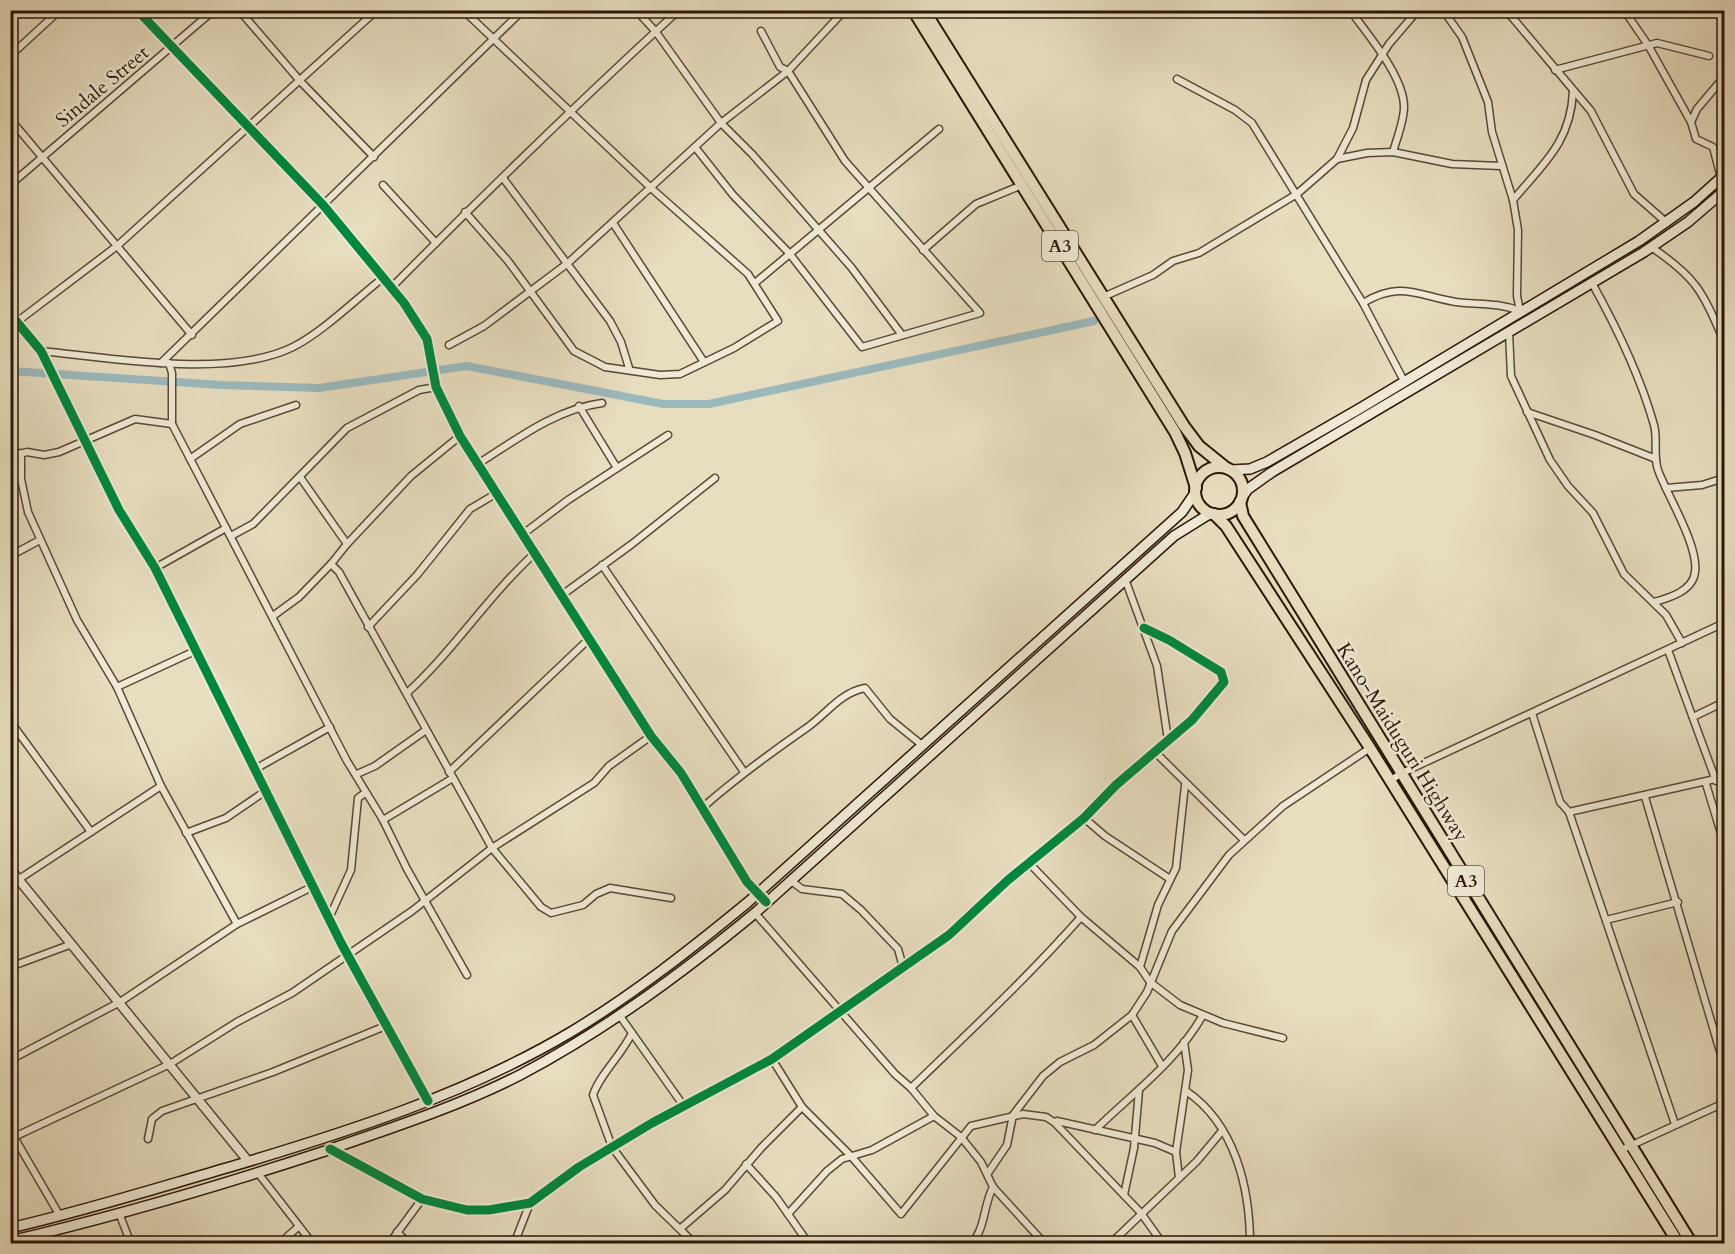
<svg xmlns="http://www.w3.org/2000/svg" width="1735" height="1254" font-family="Cardo,serif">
	<rect width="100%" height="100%" fill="#e7ddbf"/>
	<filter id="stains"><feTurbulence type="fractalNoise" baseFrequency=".00333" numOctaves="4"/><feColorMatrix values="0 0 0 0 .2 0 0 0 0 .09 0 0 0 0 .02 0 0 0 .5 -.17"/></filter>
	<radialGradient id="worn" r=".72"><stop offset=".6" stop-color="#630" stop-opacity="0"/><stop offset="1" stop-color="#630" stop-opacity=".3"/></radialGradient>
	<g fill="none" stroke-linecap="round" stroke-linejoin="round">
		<path stroke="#9bb9bd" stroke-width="8" d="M10,371L222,385L319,388L467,366L663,404H709L1094,321"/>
		<g stroke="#594835" stroke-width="9">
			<g id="minor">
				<path d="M137,10L324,206L404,303L427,339L436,387L460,436L651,736L681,773L747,882L766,902"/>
				<path d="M239,10L301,82L374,157"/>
				<path d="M463,10L651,188L748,274L778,321L734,348L680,374L660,375L605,367L574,351L508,261L465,212"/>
				<path d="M636,10L656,32L721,123L752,154L851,267L902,335"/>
				<path d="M859,10L865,14"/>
				<path d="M1350,10C1367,34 1404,76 1404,107C1404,121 1397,138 1393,152"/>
				<path d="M1443,10L1462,37L1488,102L1492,132L1513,200L1518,230L1517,296L1520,311"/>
				<path d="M1506,10L1591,111L1634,194L1667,223"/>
				<path d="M1624,10L1648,45L1691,122"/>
				<path d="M10,56L60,10"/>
				<path d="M1555,70L1657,43L1709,56"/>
				<path d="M1177,79L1235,110L1252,123L1363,303L1404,381"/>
				<path d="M10,119L192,335"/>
				<path d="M695,147L733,195L789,253L862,347L980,313L845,161L788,71L780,67L761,31"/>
				<path d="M1337,159L1367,153L1393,152L1452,164L1501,166"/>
				<path d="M503,178L610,321L621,342L629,368"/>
				<path d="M1721,178L1713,147L1696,139L1691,122L1697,109L1724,77"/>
				<path d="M10,185L214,10"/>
				<path d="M383,185L436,243"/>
				<path d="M1513,200C1543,164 1571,142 1573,91"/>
				<path d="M613,223L704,362"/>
				<path d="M1651,247C1697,278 1702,291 1724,341"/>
				<path d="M923,250L976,204L1022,185"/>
				<path d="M755,283L939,129"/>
				<path d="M1592,283C1617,328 1640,375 1654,425C1658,439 1653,456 1658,470C1667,495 1699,546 1695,572C1693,591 1669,598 1654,602"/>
				<path d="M392,287C485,193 581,100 679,10"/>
				<path d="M1103,297L1153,275L1173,261L1199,253L1297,194L1337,159L1353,128L1366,80L1389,44L1418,10"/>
				<path d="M1363,303C1401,280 1418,296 1456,302C1480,305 1496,302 1520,311"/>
				<path d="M10,314L41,351L119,510L155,568L341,943L428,1101"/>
				<path d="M18,321L117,246L377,10"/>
				<path d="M1509,332L1511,376L1550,460L1568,486L1593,513L1624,574L1666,615L1682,643"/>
				<path d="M449,345L484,326L568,263L721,123L788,71L845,10"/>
				<path d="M41,351C112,358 228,379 293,347C324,331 356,299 384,277"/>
				<path d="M161,363L523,10"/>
				<path d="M169,363L172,373V424L347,761L383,820L407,869L467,975"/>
				<path d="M579,406L617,468"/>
				<path d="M1527,412L1595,435L1656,459"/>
				<path d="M10,457L27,452L44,455L59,452L135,419L172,424"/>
				<path d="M190,459L240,424L296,405"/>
				<path d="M478,464C517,439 556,409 602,403"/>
				<path d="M300,477L347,544"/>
				<path d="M1666,488L1702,485L1724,478"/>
				<path d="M523,534L568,500L668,435"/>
				<path d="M231,536L253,524L347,428L419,390L436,387"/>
				<path d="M10,556L40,540"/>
				<path d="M331,564L339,572L492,848L541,907L551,913L583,905L596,894L610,888L671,898"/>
				<path d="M602,565L744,772"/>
				<path d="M155,568L226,528"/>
				<path d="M1125,579L1157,666L1168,740"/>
				<path d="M562,595L632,544L715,478"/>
				<path d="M273,616L299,597L331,564L347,544L411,476L460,436"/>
				<path d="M368,627L417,575L470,509L497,493"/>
				<path d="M1668,650L1716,781"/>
				<path d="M117,687L195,651"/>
				<path d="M407,693C455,649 487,597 535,553"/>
				<path d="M1532,713L1560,802L1569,812L1724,777"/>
				<path d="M1693,717L1724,702"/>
				<path d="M10,721L91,832"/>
				<path d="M1156,753L1244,840"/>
				<path d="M257,768L330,727"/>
				<path d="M449,772L590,638"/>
				<path d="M357,774L375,766L426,730"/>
				<path d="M1390,781L1400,774L1724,623"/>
				<path d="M1706,784L1724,843"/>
				<path d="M161,786L237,924"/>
				<path d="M1645,797L1724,1065"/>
				<path d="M702,808C735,779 769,754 805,729C826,715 839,693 865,688L890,719L922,745"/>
				<path d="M1569,812L1675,1124"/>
				<path d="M1084,818L1105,836L1170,879"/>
				<path d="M383,820L453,778"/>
				<path d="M186,833L226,818L267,790"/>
				<path d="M1030,864L1081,917L1140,967L1150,982L1180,1005L1223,1023L1283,1038"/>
				<path d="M790,880L802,889L842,894L861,910L898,949L903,967"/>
				<path d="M10,885L161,786L117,687L77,620L28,512L21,479V453"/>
				<path d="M755,913L895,1074L911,1088L934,1116L961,1137L981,1162L993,1187L1045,1244"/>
				<path d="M330,916L351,870L358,798L365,793"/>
				<path d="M1606,920L1678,902"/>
				<path d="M10,967L72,944"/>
				<path d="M1140,967L1158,905L1176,868L1185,785"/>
				<path d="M1132,1015L1162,1066"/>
				<path d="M620,1016L683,1105"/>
				<path d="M632,1033C621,1056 600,1074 593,1095L612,1147L655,1205L695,1244"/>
				<path d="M772,1059L802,1107L851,1156L901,1214L971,1126L1023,1114L1046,1117L1054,1122L1141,1213L1163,1244"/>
				<path d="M10,1060L120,1002L237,924L314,886"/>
				<path d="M911,1088C969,1032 1028,977 1081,917"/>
				<path d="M1186,1091C1235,1124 1250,1188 1250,1244"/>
				<path d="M1054,1122L1057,1121L1155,1143L1176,1152"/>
				<path d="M1095,1130C1133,1093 1177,1061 1203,1015"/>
				<path d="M14,1137L170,1064L237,1022L292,993L412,911L492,848L594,783L609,766L651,736"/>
				<path d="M11,1138L14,1137L60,1216"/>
				<path d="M148,1139L152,1119L162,1111L273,1072L388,1025"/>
				<path d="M330,1149L422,1199L467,1210H489L530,1203L579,1167L652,1123L772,1059L949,935L1008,880L1084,818L1116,785L1192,720L1224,682L1221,672L1169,640L1144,628"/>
				<path d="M1621,1150L1724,1103"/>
				<path d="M746,1164L776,1197L809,1244"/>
				<path d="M258,1173L313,1244"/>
				<path d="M988,1173L1007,1145L1013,1115L1043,1076L1060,1062L1094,1045L1132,1015L1147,992L1172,931L1229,855L1283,806L1370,748"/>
				<path d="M1179,1178L1176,1152L1188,1070L1184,1042"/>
				<path d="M1124,1195L1134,1148L1139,1090"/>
				<path d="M119,1213L131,1244"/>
				<path d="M788,1214L827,1171L842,1159L872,1150L934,1116"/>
				<path d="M681,1228L725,1190L762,1147L802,1107"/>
				<path d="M397,1232L409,1244"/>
				<path d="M279,1244L298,1227"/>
				<path d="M389,1244L422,1199"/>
				<path d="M514,1244L530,1203"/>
				<path d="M971,1244C986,1228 983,1206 993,1187"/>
				<path d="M1110,1244L1197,1161L1222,1131"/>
			</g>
		</g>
		<g stroke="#594835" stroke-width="11">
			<path id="tertiary" d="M10,869L248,1161"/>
		</g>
		<g stroke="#2a1607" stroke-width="12">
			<g id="secondary">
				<path d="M1231,470L1250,469L1267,462L1359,409L1639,241L1694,202L1724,175"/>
				<path d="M1243,496L1248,489L1272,472L1644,252L1688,222L1724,191"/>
				<path d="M10,1228C84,1211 157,1188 230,1167C347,1132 465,1095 571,1032C634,994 691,949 747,903L1182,512L1195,493"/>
				<path d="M10,1241C117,1216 222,1185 325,1151C391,1128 457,1107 520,1075C605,1030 681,974 755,913L1174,536L1211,513"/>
			</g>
		</g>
		<g stroke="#2a1607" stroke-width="14">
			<g id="trunk">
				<path d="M913,10L1175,432L1185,453L1196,488"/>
				<path d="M924,10L1184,426L1199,446L1225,467"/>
				<circle cx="1219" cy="491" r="24"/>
				<path d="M1240,502L1243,516L1692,1244"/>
				<path d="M1214,514L1226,526L1370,748L1679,1244"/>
			</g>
		</g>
		<use href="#minor" stroke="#efe9d5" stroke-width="6"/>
		<use href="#tertiary" stroke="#efe9d5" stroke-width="8"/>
		<use href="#secondary" stroke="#efe9d5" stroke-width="9"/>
		<use href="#trunk" stroke="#e7ddbf" stroke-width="10"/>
		<g stroke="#efe9d5" stroke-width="13">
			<g id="cycleway">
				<path d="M137,10L324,206L404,303L427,339L436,387L460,436L651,736L681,773L747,882L766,902"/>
				<path d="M10,314L41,351L119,510L155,568L341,943L428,1101"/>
				<path d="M330,1149L422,1199L467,1210H489L530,1203L579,1167L652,1123L772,1059L949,935L1008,880L1084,818L1116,785L1192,720L1224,682L1221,672L1169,640L1144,628"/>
			</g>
		</g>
		<use href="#cycleway" stroke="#00873e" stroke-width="9"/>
	</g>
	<g text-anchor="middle" stroke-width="5" stroke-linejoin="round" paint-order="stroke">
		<g fill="#efe9d5" stroke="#655545" stroke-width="1.5">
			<rect x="1042" y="231" width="36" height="30" rx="4.5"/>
			<rect x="1448" y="866" width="36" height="30" rx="4.5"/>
		</g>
		<g font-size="18" font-weight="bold" fill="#2a1607">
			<text x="1060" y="252">A3</text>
			<text x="1466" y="887">A3</text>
		</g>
		<g font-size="20" fill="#2a1607" stroke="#efe9d5">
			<text transform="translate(102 86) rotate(-40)" y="7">Sindale Street</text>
			<text transform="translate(1403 742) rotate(58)" y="7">Kano-Maiduguri Highway</text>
		</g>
	</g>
	<rect width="1735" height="1254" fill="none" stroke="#e7ddbf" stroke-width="36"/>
	<rect x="12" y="12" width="1711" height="1230" fill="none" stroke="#2a1607" stroke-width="3"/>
	<rect x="18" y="18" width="1699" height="1218" fill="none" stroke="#2a1607" stroke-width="1.5"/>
	<rect width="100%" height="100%" filter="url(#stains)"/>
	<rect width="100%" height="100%" fill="url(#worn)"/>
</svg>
